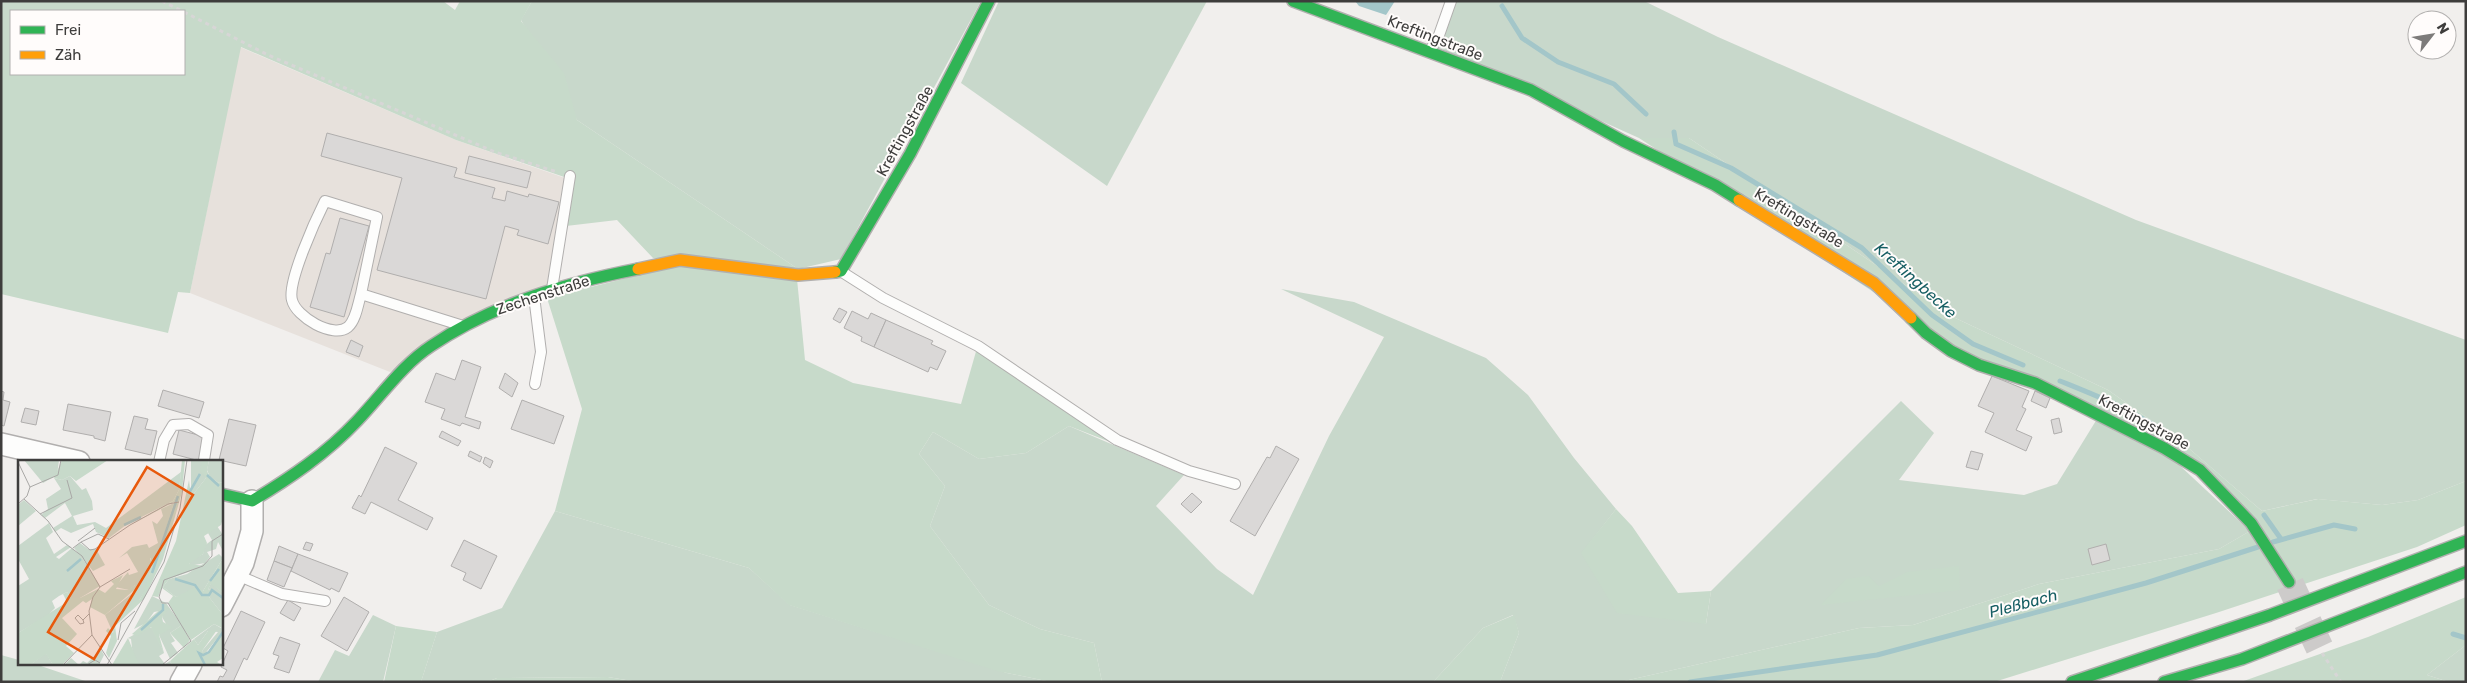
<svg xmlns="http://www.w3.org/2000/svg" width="2467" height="683" font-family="Rubik,sans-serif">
	<rect width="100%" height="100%" fill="#f1efed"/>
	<path fill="#e7e1dc" d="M240,47L456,140L565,178L549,287L390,372L190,293Z"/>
	<g fill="#c8d8cb">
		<path d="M532,1H981L841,259L798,269L577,120L521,20Z"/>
		<path d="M999,1H1207L1107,186L961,83Z"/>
		<path d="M1456,1H1644L1718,37L2136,220L2466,340V481L2418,500L2382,505L2317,499L2262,511L2179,440L2108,390L1951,316L1689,138H1639L1437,47Z"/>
		<path d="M1281,289L1354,302L1486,358L1528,395L1574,458L1616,509L1582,553L1706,624L1711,591L1901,401L1934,433L1899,480L2024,495L2057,484L2097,419L2162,449L2250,531L2219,549L2039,584L1913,625L1859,628L1620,682H1500L1519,633L1513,615L1483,628L1433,682H1102L1094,643L1040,629L989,605L930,526L945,486L919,454L933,432L979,459L1026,453L1069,426L1184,475L1156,506L1217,569L1253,595L1329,436L1384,337Z"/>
		<path d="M555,511L749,568L790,605L1007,673L1051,682H638L608,677L497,678L487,682H421L437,632L502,608Z"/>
		<path d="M373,615L396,626L383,682H318L335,650L349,656Z"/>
		<path d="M2466,645V682H2449L2427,675Z"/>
		<path d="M1,655L19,660V664H35L88,682H1Z"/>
	</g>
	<g fill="#c7daca" fill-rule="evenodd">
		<path d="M1,1H443L455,10L460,1H532L521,21L564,73L577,120L798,269L653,258L617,220L566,226L573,180L456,140L241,47L190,293L178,292L168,333L1,294ZM11,11H184V74H11Z"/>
		<path d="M1639,138H1689L1951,316L2108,390L2179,440L2262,511L2318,499L2382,505L2418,500L2466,481V525L2417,547L2216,613L1994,682H1620L1859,628L1913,625L2039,584L2219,549L2250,531L2213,476L1980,362Z"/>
		<path d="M679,265L797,279L805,360L853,383L961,404L977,348L1118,445L1069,426L1026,453L979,459L933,432L919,454L945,486L930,526L989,605L1040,629L1094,643L1102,682H1051L997,671L789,605L749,568L555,511L582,409L547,298Z"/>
		<path d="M1616,509L1632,526L1678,593L1711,591L1706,624L1617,613L1581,553Z"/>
		<path d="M1959,566L1960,590L1821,605L1846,579L1868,576L1879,586L1907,572Z"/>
		<path d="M2466,597V645L2427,675L2449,682H2241L2368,637Z"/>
		<path d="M1514,615L1519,633L1500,682H1433L1483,628Z"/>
		<path d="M396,626L437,632L421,682H384Z"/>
		<path d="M608,677L638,682H487L497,678Z"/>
	</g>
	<path fill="#a3c6c9" d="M1355,1H1395L1386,15L1359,6Z"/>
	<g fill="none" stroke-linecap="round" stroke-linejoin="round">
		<g stroke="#a3c6c9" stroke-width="5">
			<path d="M1502,6L1522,38L1558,62L1614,84L1646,114"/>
			<path d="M1674,132L1676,144L1731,168L1862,248L1932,315L1973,344L2023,365"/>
			<path d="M2060,381C2097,396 2139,412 2170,437"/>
			<path d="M2264,515L2281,539"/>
			<path d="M2273,542L2334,525L2355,529"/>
			<path d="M2453,634L2466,638"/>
			<path d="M1690,682L1877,655L2146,583L2258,547"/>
		</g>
	</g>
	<g fill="#dad8d7" stroke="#b0aead">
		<path d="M327,133L457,168L454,177L495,188L492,198L505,201L507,191L528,197L529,194L559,202L548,244L517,235L519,230L505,226L486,299L377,270L402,178L321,156Z"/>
		<path d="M469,156L531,172L527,188L465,173Z"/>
		<path d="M340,218L369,226L344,317L310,307L326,253L330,254Z"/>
		<path d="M839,308L847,312L840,323L833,319Z"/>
		<path d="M852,311L868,319L871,313L886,320L874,347L861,341L862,337L844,328Z"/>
		<path d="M886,320L933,341L931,344L946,351L937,370L930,367L928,372L874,347Z"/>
		<path d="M351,340L363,346L359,357L346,352Z"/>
		<path d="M462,360L481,367L465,417L481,422L479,429L462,423L460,426L441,419L445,409L425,402L436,373L455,380Z"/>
		<path d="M505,373L518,383L512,397L499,388Z"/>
		<path d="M1992,376L2029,391L2022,407L2026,409L2016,430L2032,437L2026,451L1985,432L1994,413L1978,406Z"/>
		<path d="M163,390L204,402L199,418L158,406Z"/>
		<path d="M1,391L4,392L3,400L10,402L4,426L1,425Z"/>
		<path d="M2035,391L2050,398L2046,408L2031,401Z"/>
		<path d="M522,400L564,416L554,444L511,429Z"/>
		<path d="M68,404L111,412L105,441L94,438V436L63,430Z"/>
		<path d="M25,408L39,411L36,425L21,422Z"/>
		<path d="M134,416L148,419L145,429L157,431L151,455L125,449Z"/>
		<path d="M2059,418L2062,432L2054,434L2051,420Z"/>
		<path d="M229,419L256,425L246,466L219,460Z"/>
		<path d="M179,430L206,437L200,461L173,454Z"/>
		<path d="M442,431L461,441L458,446L439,437Z"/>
		<path d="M1276,446L1299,459L1255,536L1230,521L1267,457L1270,458Z"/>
		<path d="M385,447L417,463L398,500L433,518L427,530L371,502L365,514L352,508L359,495L361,497Z"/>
		<path d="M470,451L482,457L480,462L468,456Z"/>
		<path d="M1971,451L1983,454L1978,470L1966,467Z"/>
		<path d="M485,457L493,461L490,468L483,463Z"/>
		<path d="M1192,493L1202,502L1191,513L1181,504Z"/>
		<path d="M464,540L497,556L481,589L463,580L466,573L451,566Z"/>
		<path d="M306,542L313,544L310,551L303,549Z"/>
		<path d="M2106,544L2110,560L2092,565L2088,549Z"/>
		<path d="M279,546L298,554L292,568L274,561Z"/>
		<path d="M298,554L348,573L339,592L331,588L330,590L291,571Z"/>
		<path d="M274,561L292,568L284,587L267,580Z"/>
		<path d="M344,597L369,612L347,651L321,636Z"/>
		<path d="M288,600L301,608L294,621L280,613Z"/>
		<path d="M241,611L265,622L247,660L244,658L233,682H217L220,676L223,677L227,670L221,667L228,651L223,648Z"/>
		<path d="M280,637L300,644L289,673L274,668L279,656L273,654Z"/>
	</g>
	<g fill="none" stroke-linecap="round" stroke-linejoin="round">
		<path stroke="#cdcbca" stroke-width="28" stroke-dasharray="28 14" stroke-linecap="butt" d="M2290,584L2322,653"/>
		<g stroke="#b1afae" stroke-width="12">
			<g id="lane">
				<path d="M1430,50L1438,38L1451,1"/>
				<path d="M842,272L883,298L978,346L1117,440L1189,471L1235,484"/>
				<path d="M552,289L570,176"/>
				<path d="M361,294C358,304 356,320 348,327C333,339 296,317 292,300C287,282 316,219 325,201L377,217L361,294L460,325"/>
				<path d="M534,296L541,352L535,384"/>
				<path d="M159,462L164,440L173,425L189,424L208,435L204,460"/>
				<path d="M237,575L282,594L325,601"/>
			</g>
		</g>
		<g stroke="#b1afae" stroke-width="24">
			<g id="street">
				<path d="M1,444L79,462"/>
				<path d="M221,606L243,563L252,531V501"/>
				<path d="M181,682L191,664"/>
			</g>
		</g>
		<g stroke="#b1afae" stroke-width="14">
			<g id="fast">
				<path d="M1293,1L1531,90L1623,141L1715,185L1739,200"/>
				<path d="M835,272L841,271L910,154L989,1"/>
				<path d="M1911,318L1926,333L1951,351L1979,365L2035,383L2164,448L2200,470L2251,523L2289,582"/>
				<path d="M221,494L252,501C290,478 326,454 357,421C381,396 402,365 431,346C493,304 566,283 638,269"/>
				<path d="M2072,682L2270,615L2466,541"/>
				<path d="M2164,682L2242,659L2466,572"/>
			</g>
		</g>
		<g stroke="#b1afae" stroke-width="14">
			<g id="slow">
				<path d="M1739,200L1874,283L1911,318"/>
				<path d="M638,269L680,260L798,275L835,272"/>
			</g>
		</g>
		<g stroke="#d7d6d6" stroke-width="3" stroke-dasharray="4 4" stroke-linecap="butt">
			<path d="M162,1L182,11"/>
			<path d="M184,12L268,55L495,152L557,172"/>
			<path d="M2322,653L2341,682"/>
		</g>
		<use href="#lane" stroke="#fdfdfc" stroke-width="10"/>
		<use href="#street" stroke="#fdfdfc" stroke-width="21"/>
		<use href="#fast" stroke="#30b455" stroke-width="11"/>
		<use href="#slow" stroke="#ff9f0a" stroke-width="11"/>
	</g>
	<g text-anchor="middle" stroke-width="4" stroke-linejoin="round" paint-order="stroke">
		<g font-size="15" fill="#3e3d3c" stroke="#fffcfb">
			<text transform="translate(1435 38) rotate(21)" y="5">Kreftingstraße</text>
			<text transform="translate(905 131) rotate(-61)" y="5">Kreftingstraße</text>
			<text transform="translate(1799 218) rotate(31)" y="5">Kreftingstraße</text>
			<text transform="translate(543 295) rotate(-18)" y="5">Zechenstraße</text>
			<text transform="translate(2144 422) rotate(28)" y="5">Kreftingstraße</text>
		</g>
		<g font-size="16" font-style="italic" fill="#165e63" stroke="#fffcfb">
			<text transform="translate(1916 280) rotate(42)" y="6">Kreftingbecke</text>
			<text transform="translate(2023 603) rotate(-15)" y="6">Pleßbach</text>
		</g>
	</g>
	<g transform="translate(18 460)">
		<rect width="205" height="205" fill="#f1efed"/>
		<path d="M6,0H41L39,15L25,23ZM173,0H184L188,18L173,37ZM191,0H205V22L201,23L192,17L189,10ZM163,12L161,30L155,41L108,65L91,78L78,72L75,64L53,73L43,68L37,72L35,68L54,56L47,43L27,58L23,55L30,49L28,39L43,29L36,18L44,20L52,16L64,30L68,28L74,41L75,50L55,56L59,65L77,62L88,68ZM6,40L18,51L0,66V45ZM156,43L140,94L137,99L132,98L134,105L128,129L122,139L100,158L95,173L87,155L116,132L117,125L111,130L97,127L110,112L111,115L120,112L109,93L101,98L114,87L129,84L131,88L140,83L134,61L139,64L145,56L143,49ZM31,63L35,72L28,78L36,94L49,85L53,87L38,97L41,99L54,88L63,96L82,126L62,138H53L49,132L41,136L34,141L37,148L29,156L0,173V126L11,119L0,99V86ZM199,66L205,75V91L200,82L198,89L189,92L192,97L187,103L171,106L172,101L185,94L186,86L194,80L190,73ZM62,83L70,89H78L87,105L75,111L56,88ZM201,94L205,98L185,131L158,137L145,127L151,119L169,114ZM193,123L205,133V155L191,137L193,130L201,134L190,129ZM134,136L148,143L164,165L152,173L157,181L153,183L160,193L152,199L141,175L150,167L144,157L147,150L136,152L128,163L116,169ZM196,164L203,168L205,165V171L186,195L184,191L200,172L190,171L180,185L176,179ZM130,167L135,168L146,193L141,196L147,204L152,201L154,205H121L115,196L113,179L110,178ZM83,190L86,195L81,205H46L53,198L61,205L65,201L69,203ZM28,193L35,205H12Z" fill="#c8d8cb"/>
		<path d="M44,0H90L58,21L52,16L44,20L36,18ZM164,0H167L164,32L145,99L126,139L97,166L99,181L91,198L88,193L93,176L88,171L90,168L95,173L100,158L115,142L122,139L127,129L134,105L132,95L137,99L140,94L156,42L105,69L155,41L161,30ZM184,0H191L189,11L192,17L201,23L205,22V58L203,65L186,76L189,83L185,94L171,104L187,106L151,119L145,127L158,137L179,126L185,131L205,98V133L193,124L190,129L201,134L193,131L191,137L205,155V165L204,168L196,164L173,180L150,143L155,136L144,128L140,137L134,136L158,81L171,20L173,37L188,18L182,11ZM105,115L98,129L110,130L117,125L121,126L87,155L72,147L74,139L68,143L65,141L44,158L59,174L48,186L56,193L44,205H35L28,194L12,205H0V173L49,142L45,134L49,132L53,138H62L80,129L87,133L96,124L93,121ZM146,146L150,149L144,157L145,162L155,167L141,175L146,193L133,167L119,176L114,174ZM164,165L172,180L166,188L152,173ZM199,170L184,191L186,194L190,192L205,171V198L199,202L204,205H154L152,201L176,179L180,185L190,171ZM110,178L121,205H94Z" fill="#c7daca"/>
		<path fill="none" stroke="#a3c6c9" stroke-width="2.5" d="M189,15L201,26M171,33L182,14M106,65L123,57M49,111L63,99M134,113L160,36M157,119L177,125L184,135H191L194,130L205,138M192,121L201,109M123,170L145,150V144M187,205L181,193L185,195L191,192L205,172"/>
		<path fill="none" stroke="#a9a8a6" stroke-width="1" d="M0,2L12,27M6,39L30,61L44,81L64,96L82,127M0,44L9,36L12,27L40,15L43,0M22,54L54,38L49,20M60,81L77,68M63,82L80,74L91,79M55,88L63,82L72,90L77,89L112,65L150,44L161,42M65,160L66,163L62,164L57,158L60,155L65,160L71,154M74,175L94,205M100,180L103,163L117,151M45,205L74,175L71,151L75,137L82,127L112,109M69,205L77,200L82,203M89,205L146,102L162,48L169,0M144,205L173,181L150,143H144L141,137L146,120L185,106L194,96V81L205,74"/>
		<path fill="#e8590c" fill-opacity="0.15" stroke="#e8590c" stroke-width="2.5" d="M129,7L175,35L76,199L30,172Z"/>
		<rect width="205" height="205" fill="none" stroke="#3e3d3c" stroke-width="2.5"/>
	</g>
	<rect width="2467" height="683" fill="none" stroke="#3e3d3c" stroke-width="5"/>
	<rect x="10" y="10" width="175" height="65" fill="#fffcfb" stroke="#b2b0af"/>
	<rect x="20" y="26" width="25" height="8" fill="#30b455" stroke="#b2b0af"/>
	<text x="55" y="35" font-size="15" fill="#3e3d3c">Frei</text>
	<rect x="20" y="51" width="25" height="8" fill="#ff9f0a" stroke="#b2b0af"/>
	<text x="55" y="60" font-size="15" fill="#3e3d3c">Zäh</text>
	<g transform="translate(2432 35) rotate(59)"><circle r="24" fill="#fffcfb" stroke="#b2b0af"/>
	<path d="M0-4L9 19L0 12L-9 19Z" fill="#7d7b7a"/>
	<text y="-8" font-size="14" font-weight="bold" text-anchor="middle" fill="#3e3d3c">N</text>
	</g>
</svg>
